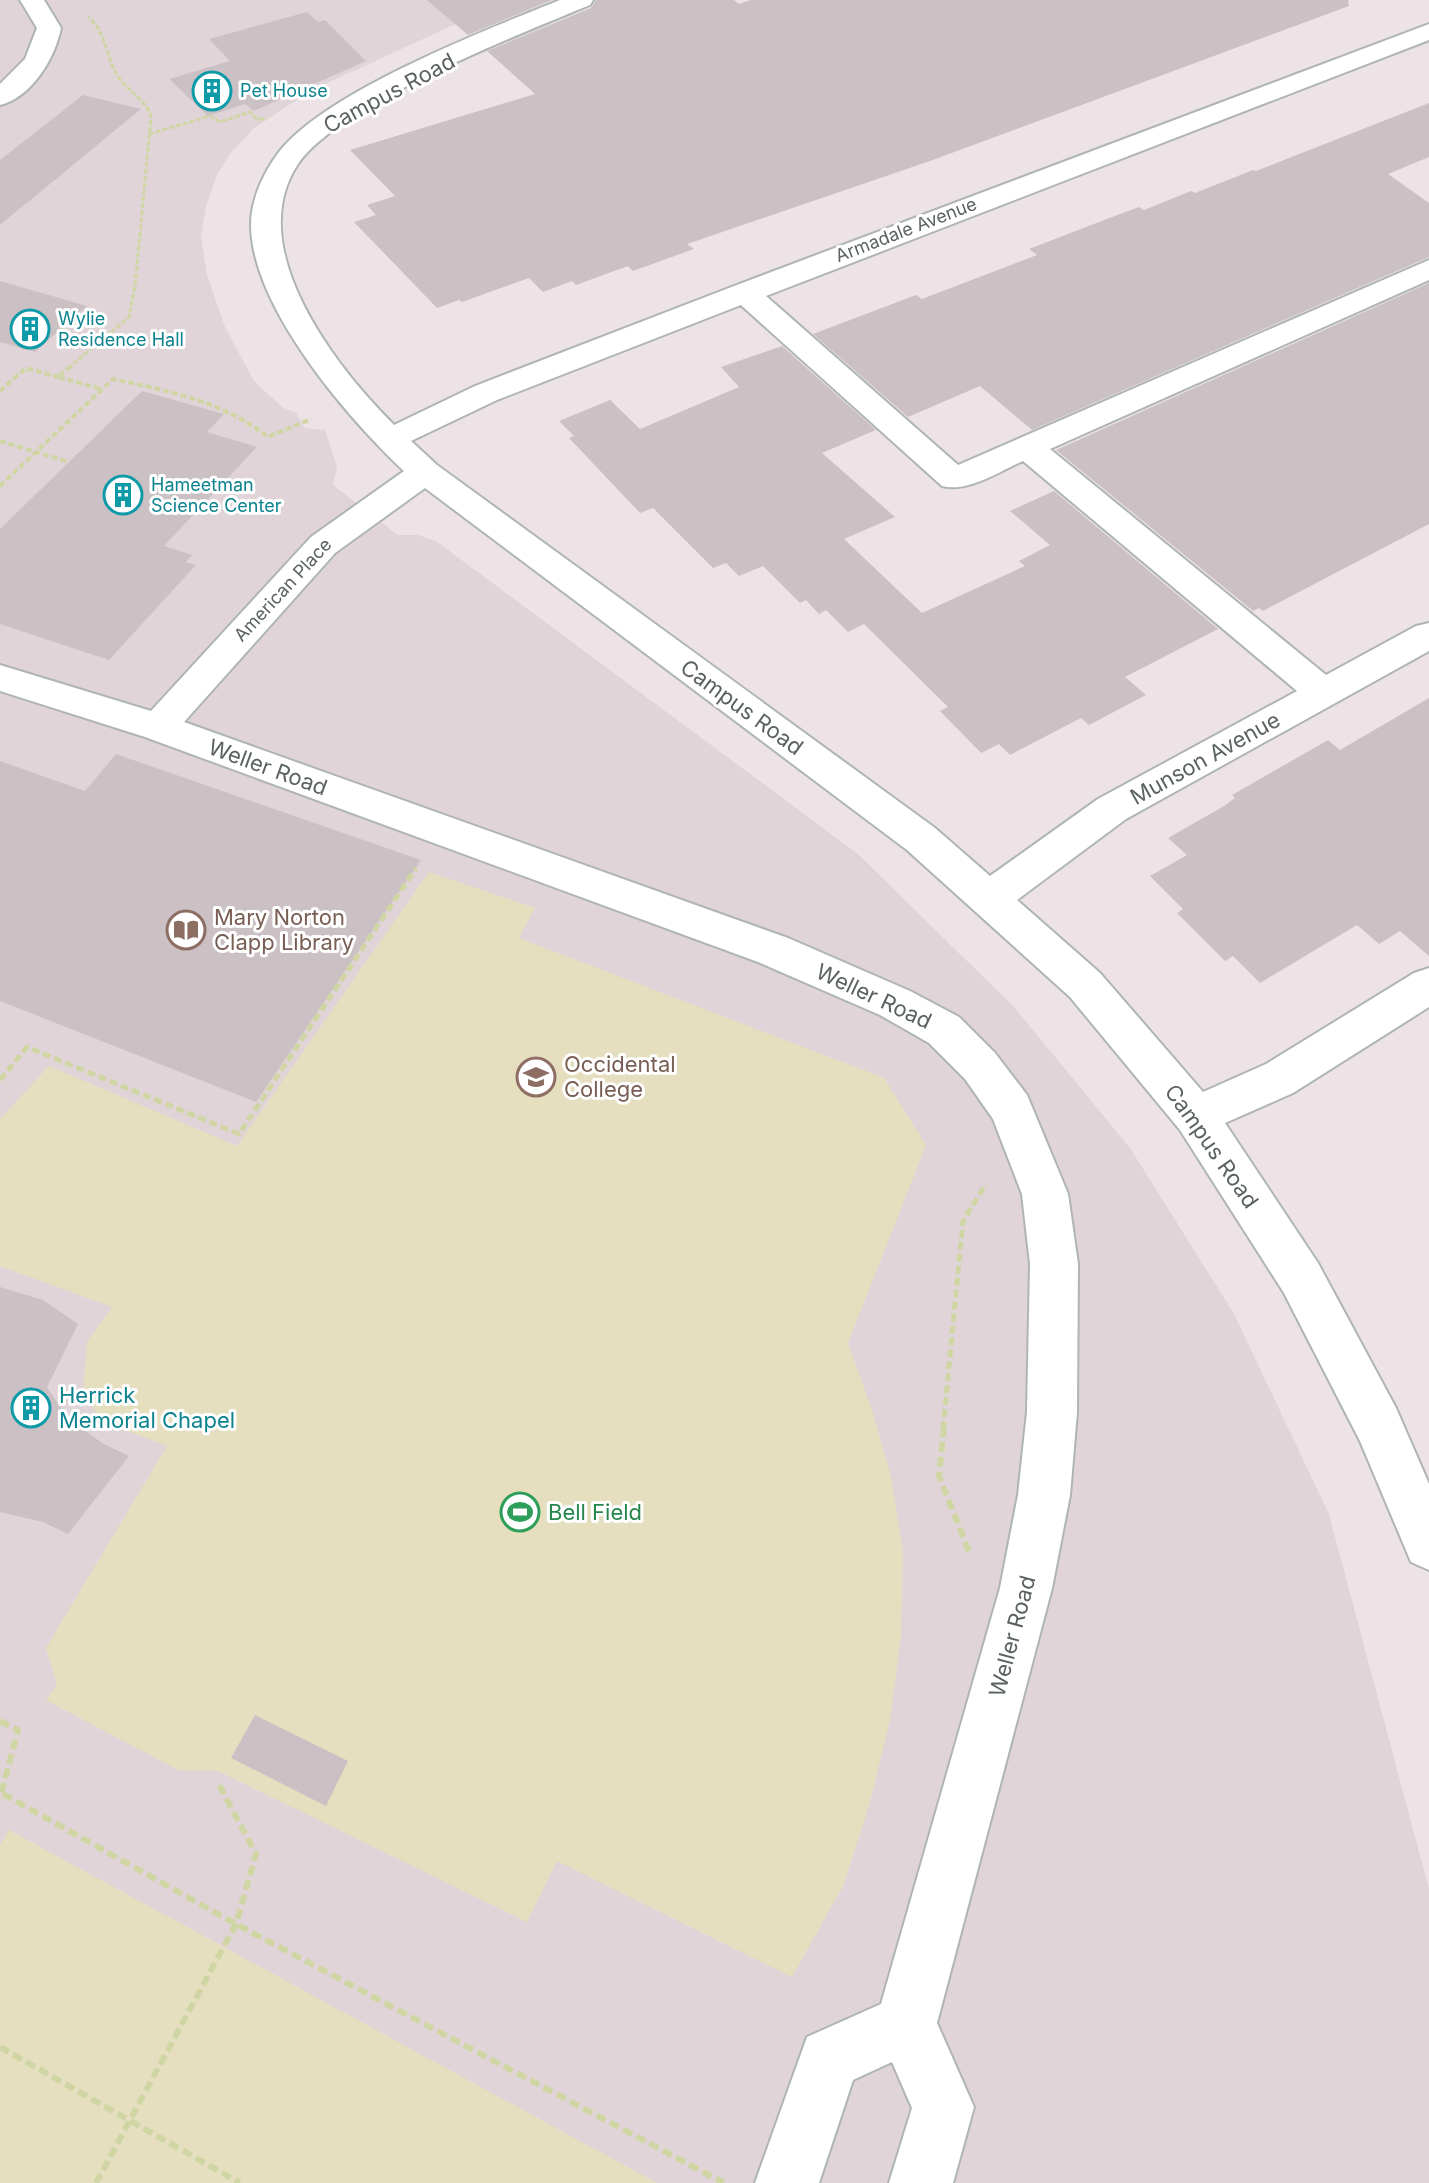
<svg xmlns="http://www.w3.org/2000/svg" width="1429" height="2183" font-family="Inter,sans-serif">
	<rect width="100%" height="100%" fill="#ede3e7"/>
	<path fill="#e0d4d8" d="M0,0H508L310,91L254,128L230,154L217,175L206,206L201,237L207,275L225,327L254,381L282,407L296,413L305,428L325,430L337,467L333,485L398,535H418L436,541L858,854L1014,1007L1130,1148L1233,1312L1329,1514L1429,1889V2183H0Z"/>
	<g fill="#e5dfc0">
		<path d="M429,872L535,908L519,938L884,1078L926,1145L848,1343L872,1410L891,1477L903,1552L901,1636L890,1720L869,1806L843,1886L792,1977L557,1861L527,1922L218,1771L178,1770L46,1700L57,1684L46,1648L167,1446L102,1421L83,1392L87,1342L112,1307L0,1266V1119L49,1066L237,1146Z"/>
		<path d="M9,1830L657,2183H0V1845Z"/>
	</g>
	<g fill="#cbc1c5">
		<path d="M427,0H552L468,35Z"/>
		<path d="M596,0H734L739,4L751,0H1348L1349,6L930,161L687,244L694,249L633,271L628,266L576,285L572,281L543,292L529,278L462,302L459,300L437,308L354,222L376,215L367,205L395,196L350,150L535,94L487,51L591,8Z"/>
		<path d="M307,12L318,22L325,20L366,61L254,111L245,104L208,116L169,79L230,61L209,39Z"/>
		<path d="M83,95L141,109L0,225V160Z"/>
		<path d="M1429,103V157L1388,174L1429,203V257L1032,430L980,386L908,417L813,334L916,295L922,299L1037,255L1029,249L1112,217L1139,207L1144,210L1191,191L1195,193L1253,170L1256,171Z"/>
		<path d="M0,281L87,306L35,352L0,342Z"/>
		<path d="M1429,283V524L1263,611L1259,608L1253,611L1056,450Z"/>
		<path d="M782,346L876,430L822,453L895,517L844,539L922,613L1025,566L1019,561L1050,545L1010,511L1054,491L1218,629L1125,677L1146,695L1089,725L1081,718L1010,755L999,744L981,753L940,711L948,707L864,624L848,632L826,610L819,614L806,600L800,603L763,566L739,576L726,563L713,568L653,508L640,513L569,438L574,436L559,421L610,400L640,429L739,387L721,367Z"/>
		<path d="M142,391L224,414L207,432L257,447L164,546L192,555L186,562L196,565L109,660L0,624V529Z"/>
		<path d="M1429,698V956L1400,931L1379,944L1357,925L1260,983L1233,956L1225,961L1177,913L1183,909L1150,876L1187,855L1168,838L1224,806L1235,798L1232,795L1328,740L1340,750Z"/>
		<path d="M116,754L421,860L256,1102L0,1001V761L85,791Z"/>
		<path d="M0,1287L43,1300L78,1324L47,1387L67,1417L102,1443L129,1456L68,1534L43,1522L0,1512Z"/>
		<path d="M255,1715L348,1761L326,1806L231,1758Z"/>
	</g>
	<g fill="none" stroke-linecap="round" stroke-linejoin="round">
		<g stroke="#aeb5b2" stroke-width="4">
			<g id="minor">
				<path d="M20,0H44L61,28C55,58 32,97 0,105V84L25,59L37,28Z"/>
				<path d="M560,0H593L590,5C520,34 338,105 298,164C242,248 336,367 394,425L475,386L734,286L1429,24V40L766,296L958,465L1429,260V280L1050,449L1326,675L1416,626L1429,623V651L1126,819L1017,900L1100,973L1203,1092L1266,1064L1414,973L1429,968V1007L1293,1093L1225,1123L1318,1263L1396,1408L1429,1484V1570L1411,1562L1360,1441L1284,1293L1180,1130L1070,997L907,850L425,488L335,553L184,722L788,938L910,991L959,1017L995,1053L1027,1095L1068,1194L1078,1264L1077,1412L1070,1495L1052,1588L937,2023L974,2107L953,2183H889L912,2108L892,2062L853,2080L819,2183H755L807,2037L881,2004L1000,1588L1018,1495L1027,1412L1030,1264L1022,1194L993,1119L965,1079L929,1043L880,1015L758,962L145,737L0,691V665L151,711L311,537L404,471C348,418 251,307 251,224C251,199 264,172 279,152C327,91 486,30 560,0ZM741,305L942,486C968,493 1000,471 1023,461L1297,691L1098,799L990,876L935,828L437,465L411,441L497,400Z"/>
			</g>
		</g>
		<g stroke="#d0d6a3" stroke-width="3" stroke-dasharray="5 2" stroke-linecap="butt">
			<path d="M149,134L210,116L220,122L250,112L257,119H267"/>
			<path d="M68,368L129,317L135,286L151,116C145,99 129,92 119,78C105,58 108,33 88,17"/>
		</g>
		<g stroke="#d0d6a3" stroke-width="4" stroke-dasharray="6 3" stroke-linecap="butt">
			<path d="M71,366L58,377L102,389"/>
			<path d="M0,391L26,368L58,377"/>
			<path d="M0,441L69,462"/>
			<path d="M0,486L113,379C169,391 222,401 268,437L311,419"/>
		</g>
		<g stroke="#d0d6a3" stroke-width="5" stroke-dasharray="8 4" stroke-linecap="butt">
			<path d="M0,1080L27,1047L239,1134L416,868"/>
			<path d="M943,1429L963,1221L986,1184"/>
		</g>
		<g stroke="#d0d6a3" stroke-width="6" stroke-dasharray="10 5" stroke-linecap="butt">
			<path d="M944,1427L939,1476L970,1554"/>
			<path d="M0,1721L18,1730L0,1798"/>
			<path d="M3,1794L236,1924L724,2183"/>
			<path d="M0,2047L240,2183"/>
			<path d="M96,2183L236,1924L256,1854L219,1785"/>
		</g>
		<use href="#minor" fill="#fff" fill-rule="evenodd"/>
	</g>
	<defs>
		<g id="building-ring" transform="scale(2)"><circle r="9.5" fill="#fff" stroke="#0f9aa8" stroke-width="1.5"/><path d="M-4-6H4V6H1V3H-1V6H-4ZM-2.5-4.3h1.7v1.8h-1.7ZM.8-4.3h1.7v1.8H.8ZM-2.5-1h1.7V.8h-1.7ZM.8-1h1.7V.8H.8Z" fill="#0f9aa8"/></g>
		<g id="library-ring" transform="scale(2)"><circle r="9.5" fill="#fff" stroke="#8d6e63" stroke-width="1.5"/><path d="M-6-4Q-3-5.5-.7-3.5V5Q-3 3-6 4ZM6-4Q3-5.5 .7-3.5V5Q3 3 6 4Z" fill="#8d6e63"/></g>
		<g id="university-ring" transform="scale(2)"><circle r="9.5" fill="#fff" stroke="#8d6e63" stroke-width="1.5"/><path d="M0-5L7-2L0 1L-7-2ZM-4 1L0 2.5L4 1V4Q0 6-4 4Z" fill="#8d6e63"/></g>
		<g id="stadium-ring" transform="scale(2)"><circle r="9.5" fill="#fff" stroke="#2e9e5b" stroke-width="1.5"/><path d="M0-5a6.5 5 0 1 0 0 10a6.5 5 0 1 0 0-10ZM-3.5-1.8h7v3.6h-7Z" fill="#2e9e5b"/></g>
	</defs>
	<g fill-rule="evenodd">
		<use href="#building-ring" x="212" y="91"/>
		<use href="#building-ring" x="30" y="329"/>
		<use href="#building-ring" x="123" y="495"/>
		<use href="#library-ring" x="186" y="930"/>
		<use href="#university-ring" x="536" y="1077"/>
		<use href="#building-ring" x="31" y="1408"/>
		<use href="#stadium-ring" x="520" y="1512"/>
	</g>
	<g text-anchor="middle" stroke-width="6" stroke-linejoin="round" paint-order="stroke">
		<g font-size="18" fill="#0d838f" stroke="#fff" text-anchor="start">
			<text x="240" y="97">Pet House</text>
			<text x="58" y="325">Wylie<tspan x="58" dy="21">Residence Hall</tspan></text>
			<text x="151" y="491">Hameetman<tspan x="151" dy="21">Science Center</tspan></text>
		</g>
		<g font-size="18" fill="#5b635e" stroke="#fff">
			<text transform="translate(906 230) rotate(-21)" y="6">Armadale Avenue</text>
			<text transform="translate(283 590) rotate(-47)" y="6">American Place</text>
		</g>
		<g font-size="22" fill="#5b635e" stroke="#fff">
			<text transform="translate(389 93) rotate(-28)" y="8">Campus Road</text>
			<text transform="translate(742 707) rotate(36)" y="8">Campus Road</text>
			<text transform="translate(1205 758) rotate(-29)" y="8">Munson Avenue</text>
			<text transform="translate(268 767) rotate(20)" y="8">Weller Road</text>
			<text transform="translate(874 996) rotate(25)" y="8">Weller Road</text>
			<text transform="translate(1212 1146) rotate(55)" y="8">Campus Road</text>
			<text transform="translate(1012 1636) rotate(-75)" y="8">Weller Road</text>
		</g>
		<g font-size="22" fill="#785e54" stroke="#fff" text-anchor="start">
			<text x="214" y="925">Mary Norton<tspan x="214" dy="25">Clapp Library</tspan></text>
			<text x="564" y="1072">Occidental<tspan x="564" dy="25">College</tspan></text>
		</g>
		<g font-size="22" fill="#0d838f" stroke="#fff" text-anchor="start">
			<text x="59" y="1403">Herrick<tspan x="59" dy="25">Memorial Chapel</tspan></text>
		</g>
		<g font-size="22" fill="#27864d" stroke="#fff" text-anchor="start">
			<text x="548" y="1520">Bell Field</text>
		</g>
	</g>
</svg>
